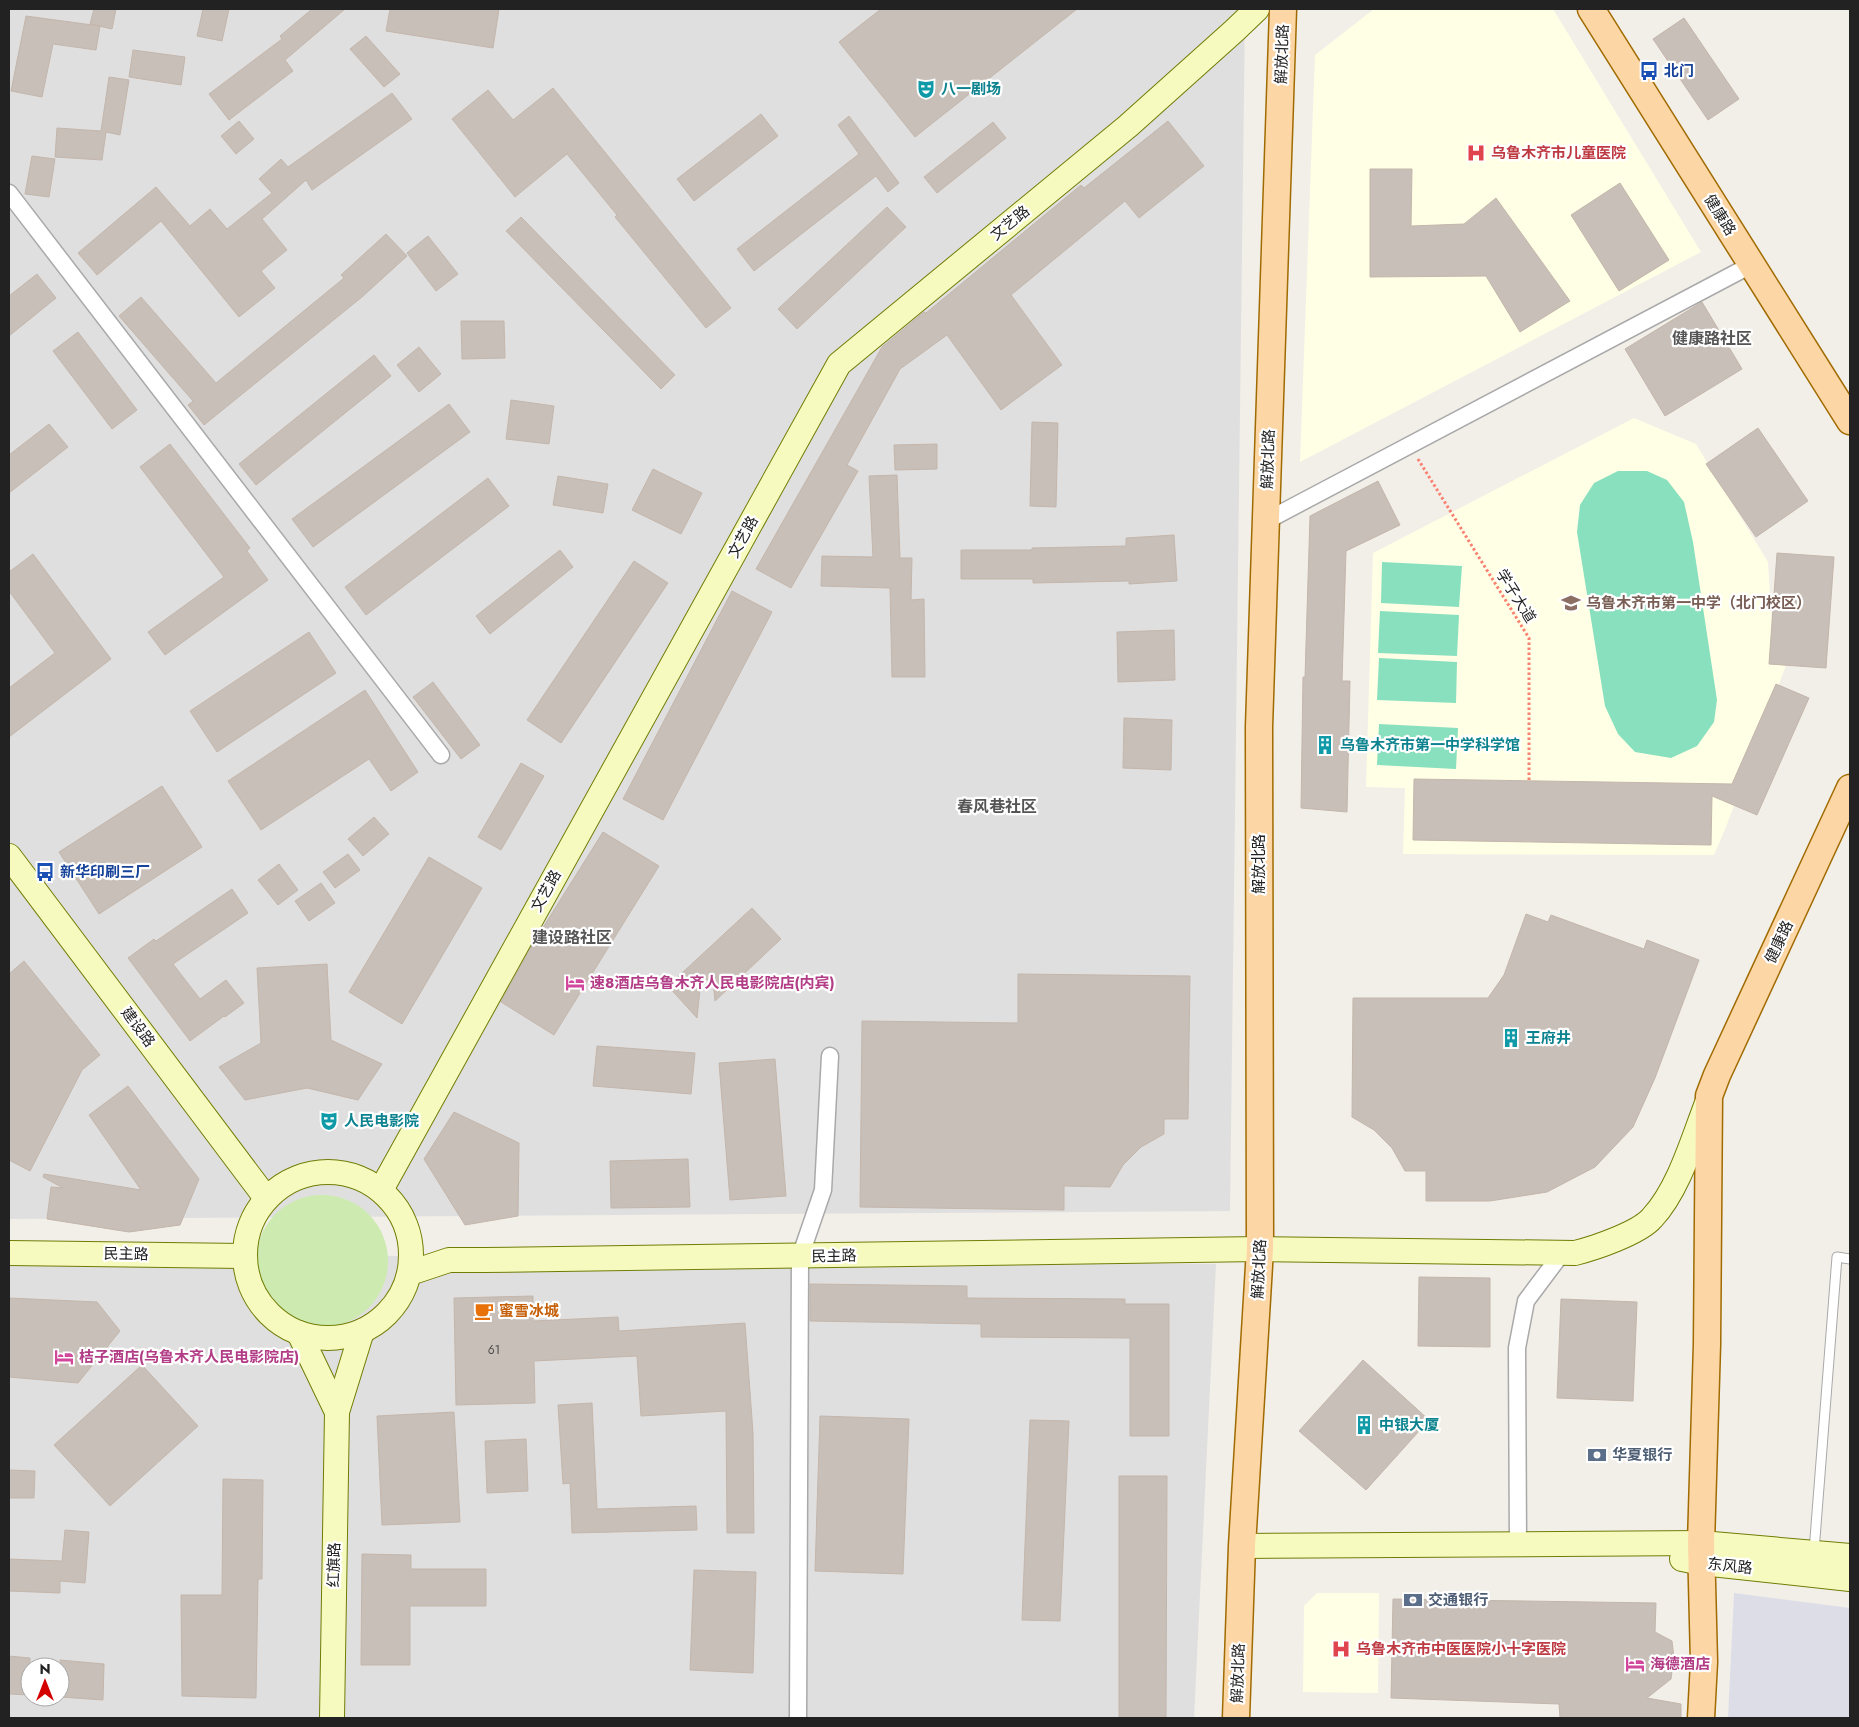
<svg xmlns="http://www.w3.org/2000/svg" width="1859" height="1727" font-family="Jost,'Noto Sans SC',sans-serif">
	<rect width="100%" height="100%" fill="#f2efe9"/>
	<g fill="#e0dfdf" fill-rule="evenodd">
		<path d="M9,9L1245,10L1230,1211L9,1219Z"/>
		<path d="M9,1252L1216,1264L1194,1718H9ZM30,1667H60V1697H30Z"/>
	</g>
	<g fill="#ffffe5">
		<path d="M1374,9H1553L1701,252L1300,462L1315,55Z"/>
		<path d="M1634,418L1696,444L1768,562L1773,643L1789,657L1726,827L1714,855L1403,854L1405,788L1366,787L1373,553Z"/>
		<path d="M1317,1593H1379L1378,1693L1303,1692L1304,1606Z"/>
	</g>
	<circle fill="#cdebb0" cx="322" cy="1261" r="66"/>
	<g fill="#88e0be">
		<path d="M1618,471H1647L1667,480L1684,502L1693,542L1717,700L1714,722L1697,746L1671,758L1635,752L1618,734L1605,706L1577,532L1580,505L1594,483Z"/>
		<path d="M1382,562L1462,566L1459,607L1381,603Z"/>
		<path d="M1380,611L1459,615L1457,656L1378,653Z"/>
		<path d="M1379,658L1457,662L1456,703L1377,700Z"/>
		<path d="M1379,724L1458,728L1456,769L1377,765Z"/>
	</g>
	<path fill="#dddde8" d="M1734,1593L1850,1608V1718H1728Z"/>
	<g fill="#c7bfb8" stroke="#c4b6ab">
		<path d="M94,9H116L112,29L90,24Z"/>
		<path d="M203,9H229L222,41L197,36Z"/>
		<path d="M312,9H345L285,60L293,71L229,120L209,94L282,39L280,36Z"/>
		<path d="M390,9H499L493,48L386,31Z"/>
		<path d="M881,9H1077L915,137L839,42Z"/>
		<path d="M26,16L100,26L96,50L53,44L42,97L11,91Z"/>
		<path d="M1684,18L1739,99L1708,120L1653,39Z"/>
		<path d="M366,36L400,74L384,87L350,49Z"/>
		<path d="M133,50L185,57L181,85L129,77Z"/>
		<path d="M109,77L129,80L120,135L106,132L102,160L55,157L57,128L101,131Z"/>
		<path d="M553,88L731,308L706,328L615,217L617,215L567,154L515,197L452,119L488,90L513,120Z"/>
		<path d="M392,93L412,119L312,190L306,180L262,219L287,250L261,271L275,288L239,317L161,221L97,275L78,253L156,187L190,226L210,209L227,229L272,193L259,179L281,159L288,167Z"/>
		<path d="M761,114L778,136L694,201L677,179Z"/>
		<path d="M849,116L899,183L888,192L876,176L754,271L737,249L859,154L838,125Z"/>
		<path d="M239,121L254,139L236,154L221,136Z"/>
		<path d="M1168,121L1204,166L1139,218L1125,201L1011,295L1062,365L1001,410L947,335L900,369L847,465L858,471L791,588L756,569L882,347L924,312L926,313L1081,185L1084,188Z"/>
		<path d="M993,122L1006,138L937,193L924,177Z"/>
		<path d="M32,156L55,159L49,197L25,194Z"/>
		<path d="M1370,169H1412L1411,226L1464,224L1496,198L1570,301L1520,332L1486,276L1370,277Z"/>
		<path d="M1620,183L1669,260L1619,291L1571,215Z"/>
		<path d="M887,207L906,227L797,329L778,309Z"/>
		<path d="M521,217L675,375L661,389L506,231Z"/>
		<path d="M386,234L407,256L362,297L204,425L188,405L193,401L119,316L141,297L216,383L344,278L341,275Z"/>
		<path d="M428,236L458,274L436,291L407,253Z"/>
		<path d="M37,274L56,298L9,336V296Z"/>
		<path d="M1702,302L1742,369L1665,416L1625,349Z"/>
		<path d="M461,321H504L505,358L462,359Z"/>
		<path d="M78,332L137,410L112,429L53,351Z"/>
		<path d="M419,347L441,374L419,392L397,365Z"/>
		<path d="M374,355L391,376L256,485L239,464Z"/>
		<path d="M511,400L554,406L549,444L506,439Z"/>
		<path d="M449,404L470,432L313,547L292,519Z"/>
		<path d="M1032,422L1058,423L1056,507L1030,506Z"/>
		<path d="M49,424L68,447L9,493V455Z"/>
		<path d="M1758,428L1808,501L1756,537L1706,464Z"/>
		<path d="M170,444L250,548L247,551L268,580L165,655L148,632L224,577L140,467Z"/>
		<path d="M937,444V469L895,470L894,445Z"/>
		<path d="M653,469L702,493L681,534L632,510Z"/>
		<path d="M897,475L900,558H912L911,600L924,599L925,677H892L890,588L821,586L822,556L873,557L869,476Z"/>
		<path d="M558,476L608,484L603,513L553,505Z"/>
		<path d="M488,478L509,506L366,615L345,587Z"/>
		<path d="M1378,481L1400,525L1346,551L1342,681H1350L1347,812L1301,808L1303,677H1305L1310,516Z"/>
		<path d="M1174,535L1177,581L1129,584V581L1033,583V579H961V550H1032V548L1126,546V538Z"/>
		<path d="M560,550L573,567L490,634L476,616Z"/>
		<path d="M1777,553L1834,557L1826,668L1769,664Z"/>
		<path d="M33,554L111,659L9,737V688L55,653L9,591V572Z"/>
		<path d="M634,561L668,583L561,743L527,720Z"/>
		<path d="M732,591L772,612L663,820L623,799Z"/>
		<path d="M1174,630L1175,680L1118,682L1117,632Z"/>
		<path d="M309,632L336,673L217,752L190,711Z"/>
		<path d="M433,682L480,745L461,759L413,697Z"/>
		<path d="M1776,684L1809,698L1757,815L1712,796L1711,845L1413,840L1414,779L1732,784Z"/>
		<path d="M365,690L418,772L391,791L369,759L261,830L228,781Z"/>
		<path d="M1124,718L1172,720L1171,770L1123,768Z"/>
		<path d="M521,763L544,776L501,850L478,837Z"/>
		<path d="M162,786L202,847L99,914L59,852Z"/>
		<path d="M374,817L389,834L363,856L348,839Z"/>
		<path d="M603,832L659,866L554,1035L501,1002L532,945Z"/>
		<path d="M348,854L360,870L335,888L323,872Z"/>
		<path d="M429,857L482,888L402,1024L349,992Z"/>
		<path d="M279,864L298,890L278,905L258,880Z"/>
		<path d="M321,883L335,903L309,921L295,901Z"/>
		<path d="M232,889L248,913L173,964L200,999L226,980L244,1003L225,1017L224,1016L190,1041L128,958L154,939L156,941Z"/>
		<path d="M752,908L781,939L715,1001L713,980H701L697,1018L668,986Z"/>
		<path d="M1526,914L1548,922L1551,915L1644,949L1647,940L1699,960L1655,1078L1633,1127L1595,1167L1547,1192L1490,1201H1426V1171H1405L1392,1148L1374,1130L1352,1117L1353,998H1488L1504,975Z"/>
		<path d="M24,961L100,1055L82,1070L30,1171L9,1160V974Z"/>
		<path d="M327,964L331,1040L382,1064L358,1100L307,1088L245,1100L219,1067L261,1043L257,968Z"/>
		<path d="M1018,974L1190,976L1188,1119H1164V1134L1141,1147L1123,1165L1110,1187L1064,1186V1210L860,1207L862,1021L1018,1023Z"/>
		<path d="M597,1046L695,1053L691,1094L593,1086Z"/>
		<path d="M775,1059L786,1196L730,1200L719,1063Z"/>
		<path d="M128,1086L199,1179L180,1225L129,1232L47,1219L51,1187L63,1188L43,1177L44,1174L141,1190L89,1115Z"/>
		<path d="M454,1112L519,1143L518,1216L465,1225L424,1159Z"/>
		<path d="M688,1159L690,1207L611,1208L610,1161Z"/>
		<path d="M1419,1277L1490,1278V1347L1418,1346Z"/>
		<path d="M810,1284L967,1286V1298L1125,1299V1304H1169V1436H1130V1338L981,1337V1324L810,1321Z"/>
		<path d="M533,1296V1321L618,1317L619,1331L745,1323L753,1433L754,1533H727L726,1411L641,1416L637,1356L534,1361L535,1403L456,1405L454,1298Z"/>
		<path d="M9,1298L97,1302L120,1331L78,1383L9,1377Z"/>
		<path d="M1561,1299L1637,1302L1633,1401L1557,1398Z"/>
		<path d="M1363,1360L1429,1420L1366,1490L1299,1431Z"/>
		<path d="M142,1365L198,1426L110,1506L54,1445Z"/>
		<path d="M592,1403L597,1509L696,1506L697,1530L572,1533L570,1483L563,1484L558,1405Z"/>
		<path d="M454,1412L460,1522L382,1525L377,1416Z"/>
		<path d="M820,1416L909,1419L903,1574L815,1571Z"/>
		<path d="M1030,1420L1069,1421L1060,1621L1022,1620Z"/>
		<path d="M526,1439L528,1491L487,1493L485,1441Z"/>
		<path d="M9,1470L35,1471L34,1498H9Z"/>
		<path d="M1119,1476H1167L1166,1718H1119Z"/>
		<path d="M223,1479L263,1480L262,1579H258L256,1698L182,1696L181,1595H222Z"/>
		<path d="M65,1530L89,1532L85,1583L60,1581V1593L9,1591V1559L62,1561Z"/>
		<path d="M362,1554L411,1555V1569H486V1606H410V1665H361Z"/>
		<path d="M694,1570L756,1572L753,1673L690,1670Z"/>
		<path d="M1393,1599L1656,1603L1655,1632L1672,1641L1674,1658L1671,1679L1647,1698L1681,1704V1718H1560L1559,1704L1391,1698Z"/>
		<path d="M9,1656L30,1658V1695L9,1694Z"/>
		<path d="M60,1660L104,1664L103,1700L60,1697Z"/>
	</g>
	<g fill="none" stroke-linecap="round" stroke-linejoin="round">
		<g stroke="#a9a9a9" stroke-width="11">
			<path id="lane" d="M1814,1551L1837,1257L1850,1259"/>
		</g>
		<g stroke="#a9a9a9" stroke-width="19">
			<g id="street">
				<path d="M9,193L441,755"/>
				<path d="M1266,521L1751,265"/>
				<path d="M1518,1545L1517,1348L1526,1301L1562,1253"/>
				<path d="M798,1718L800,1257L823,1190L830,1056"/>
			</g>
		</g>
		<g stroke="#707d05" stroke-width="26">
			<g id="secondary">
				<path d="M9,856L266,1198"/>
				<circle cx="328" cy="1255" r="83"/>
				<path d="M381,1190L839,364L1128,126L1234,31L1257,9"/>
				<path d="M9,1253L244,1256"/>
				<path d="M410,1273L449,1260H484L1260,1249L1575,1253C1595,1248 1639,1233 1652,1218C1679,1189 1693,1139 1707,1103"/>
				<path d="M299,1333L337,1412"/>
				<path d="M1242,1546L1701,1543L1850,1556"/>
				<path d="M1682,1559L1702,1563L1850,1579"/>
				<path d="M332,1718L337,1412L362,1331"/>
			</g>
		</g>
		<g stroke="#a06b00" stroke-width="29">
			<g id="primary">
				<path d="M1591,9L1850,421"/>
				<path d="M1236,1718L1242,1546L1260,1249L1259,727L1283,9"/>
				<path d="M1701,1718L1704,1662L1701,1543L1707,1344L1709,1096L1717,1075L1850,788"/>
			</g>
		</g>
		<path stroke="#fa8072" stroke-width="3" stroke-dasharray="2.5 2.5" stroke-linecap="butt" d="M1418,459L1529,638V780"/>
		<use href="#lane" stroke="#fff" stroke-width="9"/>
		<use href="#street" stroke="#fff" stroke-width="16"/>
		<use href="#secondary" stroke="#f7fabf" stroke-width="24"/>
		<use href="#primary" stroke="#fcd6a4" stroke-width="26"/>
	</g>
	<defs>
		<g id="bus-bare" transform="scale(1.5)"><path d="M-5-6H5V4H4V6H2V4H-2V6H-4V4H-5ZM-3.5-4V0h7V-4ZM-3.5 1.2v1.5H-2V1.2ZM2 1.2v1.5H3.5V1.2Z" fill="#1a4fb4" stroke="#fff" stroke-width="2.5" paint-order="stroke"/></g>
		<g id="theatre-bare" transform="scale(1.5)"><path d="M-5-5.5Q0-4 5-5.5V0Q5 5 0 6Q-5 5-5 0ZM-3.3-2.5H-1v1.5H-3.3ZM1-2.5H3.3v1.5H1ZM-2.8 1Q0 5.5 2.8 1Z" fill="#0f9aa8" stroke="#fff" stroke-width="2.5" paint-order="stroke"/></g>
		<g id="hospital-bare" transform="scale(1.5)"><path d="M-5-5h3v3.5h4V-5h3V5h-3V1.5h-4V5h-3Z" fill="#e0444e" stroke="#fff" stroke-width="2.5" paint-order="stroke"/></g>
		<g id="school-bare" transform="scale(1.5)"><path d="M0-5L7-2L0 1L-7-2ZM-4 1L0 2.5L4 1V4Q0 6-4 4Z" fill="#8d6e63" stroke="#fff" stroke-width="2.5" paint-order="stroke"/></g>
		<g id="building-bare" transform="scale(1.5)"><path d="M-4-6H4V6H1V3H-1V6H-4ZM-2.5-4.3h1.7v1.8h-1.7ZM.8-4.3h1.7v1.8H.8ZM-2.5-1h1.7V.8h-1.7ZM.8-1h1.7V.8H.8Z" fill="#0f9aa8" stroke="#fff" stroke-width="2.5" paint-order="stroke"/></g>
		<g id="hotel-bare" transform="scale(1.5)"><path d="M-6-4.5h1.5V1H6V5H4.5V3h-9V5H-6ZM-4 0a1.8 1.8 0 1 1 3.6 0ZM.5 0V-2.5h3Q6-2.5 6 0Z" fill="#d1479c" stroke="#fff" stroke-width="2.5" paint-order="stroke"/></g>
		<g id="cafe-bare" transform="scale(1.5)"><path d="M-5.5-4.5H6V0H3Q3 3.5 0 3.5H-2.5Q-5.5 3.5-5.5 0ZM3-3.2v2h1.7v-2ZM-6 4.5H4V6H-6Z" fill="#e8710a" stroke="#fff" stroke-width="2.5" paint-order="stroke"/></g>
		<g id="bank-bare" transform="scale(1.5)"><path d="M-6-4H6V4H-6ZM0-2.3a2.3 2.3 0 1 0 0 4.6a2.3 2.3 0 1 0 0-4.6Z" fill="#5c6f8a" stroke="#fff" stroke-width="2.5" paint-order="stroke"/></g>
	</defs>
	<g fill-rule="evenodd">
		<use href="#bus-bare" x="1649" y="71"/>
		<use href="#theatre-bare" x="926" y="89"/>
		<use href="#hospital-bare" x="1476" y="153"/>
		<use href="#school-bare" x="1571" y="603"/>
		<use href="#building-bare" x="1325" y="745"/>
		<use href="#bus-bare" x="45" y="872"/>
		<use href="#hotel-bare" x="575" y="983"/>
		<use href="#building-bare" x="1511" y="1038"/>
		<use href="#theatre-bare" x="329" y="1121"/>
		<use href="#cafe-bare" x="484" y="1311"/>
		<use href="#hotel-bare" x="64" y="1357"/>
		<use href="#building-bare" x="1364" y="1425"/>
		<use href="#bank-bare" x="1597" y="1455"/>
		<use href="#bank-bare" x="1413" y="1600"/>
		<use href="#hospital-bare" x="1341" y="1649"/>
		<use href="#hotel-bare" x="1635" y="1664"/>
	</g>
	<g text-anchor="middle" stroke-width="4.5" stroke-linejoin="round" paint-order="stroke">
		<g font-size="12" fill="#4b4948">
			<text x="494" y="1354">61</text>
		</g>
		<g font-size="15" fill="#222" stroke="#fff">
			<text transform="translate(1282 54) rotate(-88)" y="5">解放北路</text>
			<text transform="translate(1720 215) rotate(58)" y="5">健康路</text>
			<text transform="translate(1010 223) rotate(-39)" y="5">文艺路</text>
			<text transform="translate(1268 459) rotate(-88)" y="5">解放北路</text>
			<text transform="translate(743 537) rotate(-61)" y="5">文艺路</text>
			<text transform="translate(1516 596) rotate(58)" y="5">学子大道</text>
			<text transform="translate(1259 864) rotate(-90)" y="5">解放北路</text>
			<text transform="translate(546 891) rotate(-61)" y="5">文艺路</text>
			<text transform="translate(1779 942) rotate(-65)" y="5">健康路</text>
			<text transform="translate(138 1027) rotate(53)" y="5">建设路</text>
			<text transform="translate(126 1254) rotate(1)" y="5">民主路</text>
			<text transform="translate(834 1256) rotate(-1)" y="5">民主路</text>
			<text transform="translate(1259 1269) rotate(-87)" y="5">解放北路</text>
			<text transform="translate(334 1565) rotate(-89)" y="5">红旗路</text>
			<text transform="translate(1730 1566) rotate(6)" y="5">东风路</text>
			<text transform="translate(1238 1673) rotate(-88)" y="5">解放北路</text>
		</g>
		<g font-size="15" font-weight="bold" fill="#164399" stroke="#fff" text-anchor="start">
			<text x="1664" y="76">北门</text>
			<text x="60" y="877">新华印刷三厂</text>
		</g>
		<g font-size="15" font-weight="bold" fill="#0d838f" stroke="#fff" text-anchor="start">
			<text x="941" y="94">八一剧场</text>
			<text x="1340" y="750">乌鲁木齐市第一中学科学馆</text>
			<text x="1526" y="1043">王府井</text>
			<text x="344" y="1126">人民电影院</text>
			<text x="1379" y="1430">中银大厦</text>
		</g>
		<g font-size="15" font-weight="bold" fill="#be3a42" stroke="#fff" text-anchor="start">
			<text x="1491" y="158">乌鲁木齐市儿童医院</text>
			<text x="1356" y="1654">乌鲁木齐市中医医院小十字医院</text>
		</g>
		<g font-size="15" font-weight="bold" fill="#785e54" stroke="#fff" text-anchor="start">
			<text x="1586" y="608">乌鲁木齐市第一中学（北门校区）</text>
		</g>
		<g font-size="15" font-weight="bold" fill="#b23c85" stroke="#fff" text-anchor="start">
			<text x="590" y="988">速8酒店乌鲁木齐人民电影院店(内宾)</text>
			<text x="79" y="1362">桔子酒店(乌鲁木齐人民电影院店)</text>
			<text x="1650" y="1669">海德酒店</text>
		</g>
		<g font-size="15" font-weight="bold" fill="#c56008" stroke="#fff" text-anchor="start">
			<text x="499" y="1316">蜜雪冰城</text>
		</g>
		<g font-size="15" font-weight="bold" fill="#4e5e75" stroke="#fff" text-anchor="start">
			<text x="1612" y="1460">华夏银行</text>
			<text x="1428" y="1605">交通银行</text>
		</g>
		<g font-size="16" font-weight="bold" fill="#555" stroke="#fff">
			<text x="1712" y="344">健康路社区</text>
			<text x="997" y="812">春风巷社区</text>
			<text x="572" y="943">建设路社区</text>
		</g>
	</g>
	<rect width="1859" height="1727" fill="none" stroke="#222222" stroke-width="20"/>
	<g transform="translate(45 1682)"><circle r="24" fill="#ffffff" stroke="#a7a7a7"/>
	<path d="M0-4L9 19L0 12L-9 19Z" fill="#d40000"/>
	<text y="-8" font-size="14" font-weight="bold" text-anchor="middle" fill="#222222">N</text>
	</g>
</svg>
